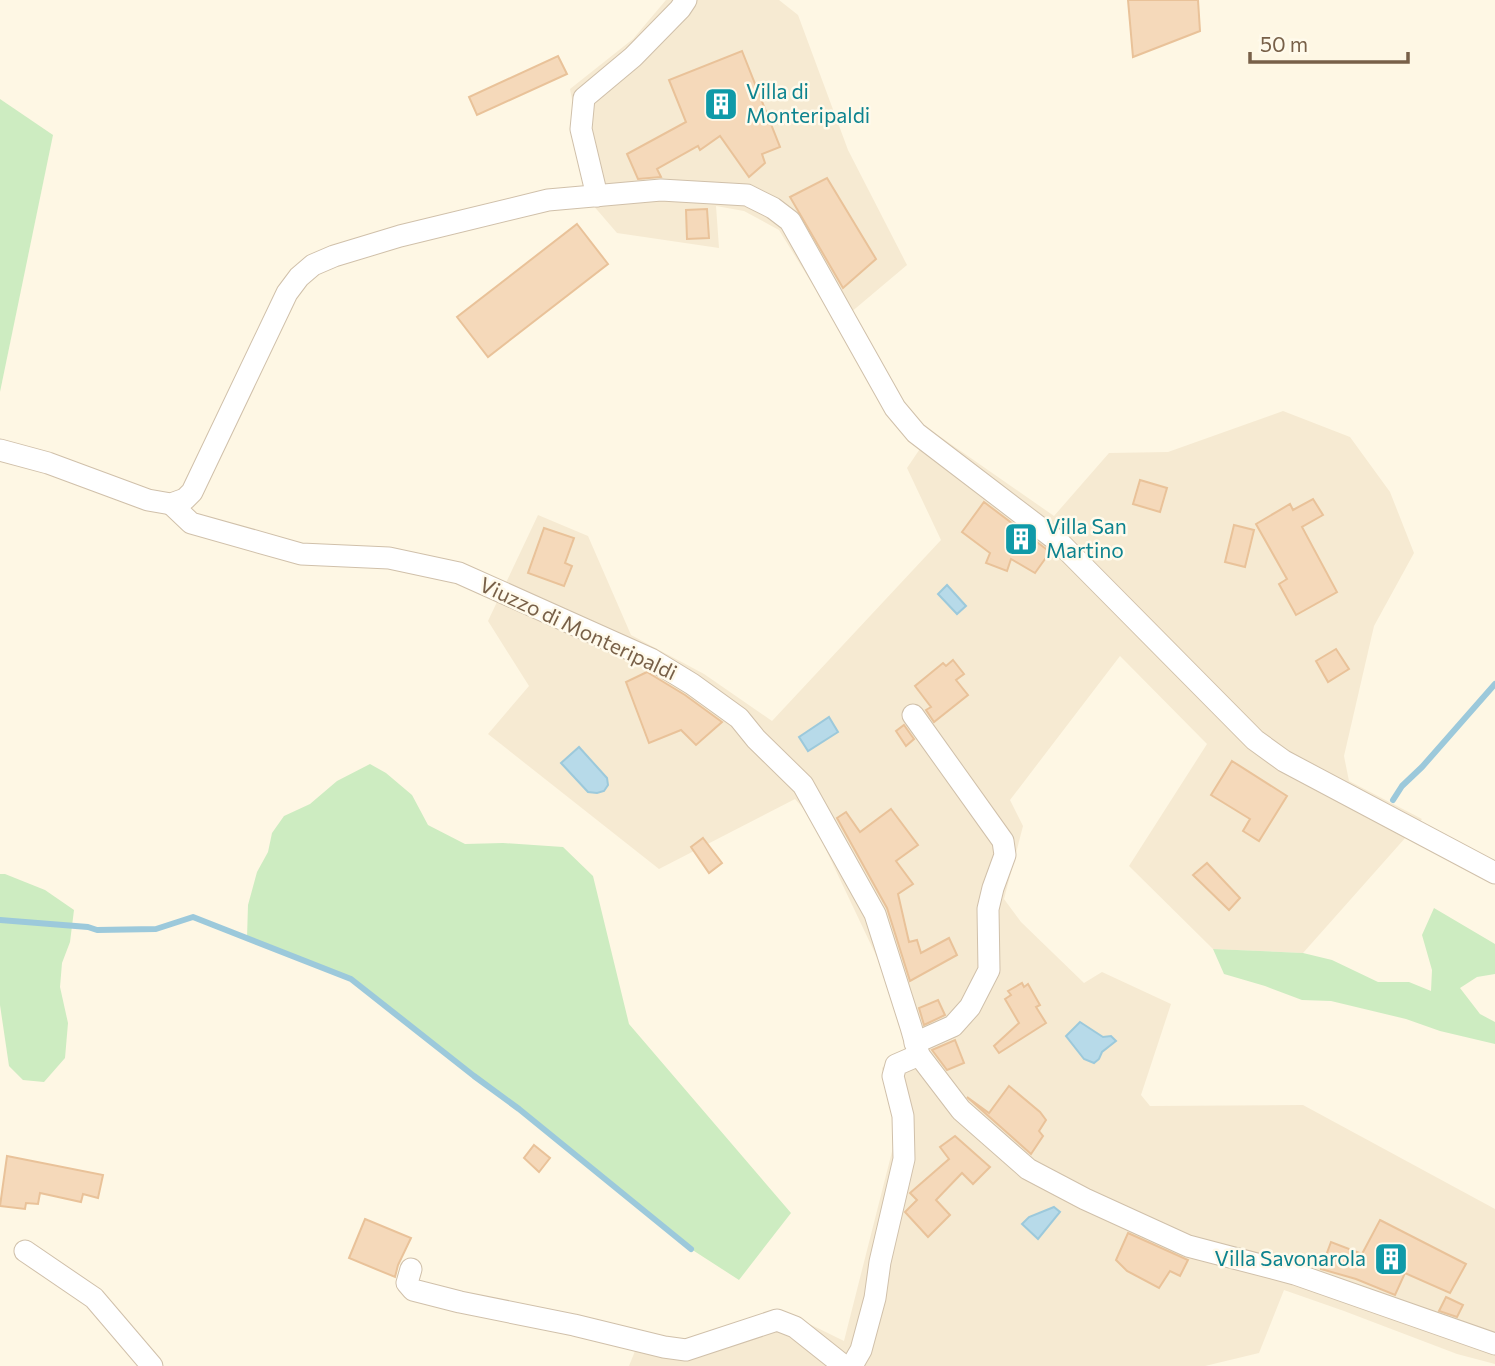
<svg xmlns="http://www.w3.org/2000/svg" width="1495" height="1366" font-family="Commissioner,sans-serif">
	<rect width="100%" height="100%" fill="#fef7e4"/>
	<g fill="#f6ead2">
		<path d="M666,0H779L798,15L848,150L907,265L837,324L779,230L744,211L716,206L719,248L617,233L592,204L570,89L633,39Z"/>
		<path d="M1283,411L1350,437L1390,492L1414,553L1374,626L1344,756L1349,781L1422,819L1303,953L1213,949L1129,866L1207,744L1120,656L1010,800L1023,826L1004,899L1021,922L1084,983L1102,972L1171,1004L1141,1095L1150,1106L1303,1105L1495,1209V1364L1457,1354L1344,1311L1284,1290L1259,1353L1205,1366H629L643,1331L687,1344L787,1313L844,1341L897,1132L882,1068L906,1047L882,968L810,816L795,799L659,869L488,734L529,686L488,621L538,515L588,536L631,635L704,674L772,721L941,540L907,468L932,431L1054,516L1109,453L1168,452Z"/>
	</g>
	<g fill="#cdecc1">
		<path d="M0,99L53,135L0,392Z"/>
		<path d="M370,764L386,773L412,795L428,825L465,844L503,843L563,847L593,876L629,1024L791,1213L739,1280L691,1249L519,1109L474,1076L351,979L247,938L248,905L257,872L268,852L272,833L284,816L310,804L337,781Z"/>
		<path d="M0,874H5L45,890L74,910L70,942L62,963L60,987L68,1023L65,1058L44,1082L23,1080L9,1066L0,1005Z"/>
		<path d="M1434,908L1495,944V974L1477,977L1460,988L1480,1014L1495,1022V1044L1440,1031L1406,1019L1331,1001L1302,1000L1265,986L1224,974L1213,949L1303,953L1332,960L1378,982H1409L1431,991L1432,970L1422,935Z"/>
	</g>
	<g fill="#b7dae9" stroke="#9cc9db" stroke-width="2">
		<path d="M947,585L966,606L957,614L938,594Z"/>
		<path d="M829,717L838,732L808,751L799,737Z"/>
		<path d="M579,747L607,778L608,785L604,791L597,793L588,792L561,763Z"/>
		<path d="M1080,1022L1103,1037L1111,1036L1116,1041L1102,1052L1099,1059L1094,1063L1084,1059L1066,1036Z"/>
		<path d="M1054,1207L1060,1212L1038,1239L1022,1224L1029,1217Z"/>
	</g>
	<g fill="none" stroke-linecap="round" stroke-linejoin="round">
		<g stroke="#9cc9db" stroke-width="6">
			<path d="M1393,800L1402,786L1422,767L1495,684"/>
			<path d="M0,920L88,927L97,930L156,929L193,917L351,979L474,1076L519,1109L691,1249"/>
		</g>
	</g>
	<g fill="#f5d9ba" stroke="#e9c299" stroke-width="2">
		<path d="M1128,0H1198L1200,31L1133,57Z"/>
		<path d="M742,51L780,147L762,154L765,163L749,177L720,136L700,150L698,146L657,169L661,177L638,179L627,154L686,122L669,80Z"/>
		<path d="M558,56L567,74L477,115L469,97Z"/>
		<path d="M827,178L876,259L843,288L790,197Z"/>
		<path d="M707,209L709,238L687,239L686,210Z"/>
		<path d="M577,224L608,264L488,357L457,317Z"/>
		<path d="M1140,480L1167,488L1160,512L1133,504Z"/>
		<path d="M1313,499L1323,515L1302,527L1337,592L1296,615L1279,584L1287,579L1256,524L1290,504L1293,510Z"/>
		<path d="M984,502L1050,552L1035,573L1011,559L1007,571L986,563L990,553L962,532Z"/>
		<path d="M1234,525L1254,530L1245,567L1225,562Z"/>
		<path d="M544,528L574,538L565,563L572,566L564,586L528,573Z"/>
		<path d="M1336,649L1349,669L1328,682L1316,661Z"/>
		<path d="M953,660L964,674L956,680L968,695L934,722L926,710L931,707L915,686L943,663L946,666Z"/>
		<path d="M647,672L685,695L722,722L696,745L681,730L649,743L626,682Z"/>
		<path d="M904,725L914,739L906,746L896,731Z"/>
		<path d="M1232,761L1287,796L1259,841L1243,831L1250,819L1211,795Z"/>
		<path d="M891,809L918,845L896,861L913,884L898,894L909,942L917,940L921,953L949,938L957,955L910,981L887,908L837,818L846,812L860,832Z"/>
		<path d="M703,838L722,863L709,873L691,847Z"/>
		<path d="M1207,863L1240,898L1229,910L1193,875Z"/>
		<path d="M1022,983L1024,987L1028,984L1040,1005L1036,1007L1046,1023L999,1053L994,1046L1019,1023L1005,999L1011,995L1008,991Z"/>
		<path d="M938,1000L945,1015L924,1025L919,1008Z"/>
		<path d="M955,1040L964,1063L947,1070L932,1050Z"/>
		<path d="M1009,1086L1040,1112L1046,1120L1039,1131L1043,1136L1031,1154L967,1097L989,1113Z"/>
		<path d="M955,1136L990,1167L973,1184L962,1173L936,1200L950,1215L928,1237L905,1212L917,1200L910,1193L949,1159L940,1147Z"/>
		<path d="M534,1145L550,1158L539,1172L524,1158Z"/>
		<path d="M7,1156L103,1175L98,1198L83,1194L81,1202L40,1193L38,1204L26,1203L25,1209L0,1206Z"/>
		<path d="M365,1219L411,1238L398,1265L395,1277L349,1258Z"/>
		<path d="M1380,1220L1466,1264L1450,1293L1405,1273L1395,1295L1356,1279L1321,1269L1331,1242L1362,1254Z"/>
		<path d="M1128,1233L1188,1260L1180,1276L1170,1271L1159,1288L1127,1271L1116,1260Z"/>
		<path d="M1446,1297L1463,1305L1457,1317L1439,1311Z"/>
	</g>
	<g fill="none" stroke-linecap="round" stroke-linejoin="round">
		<g stroke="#d0c0aa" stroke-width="23">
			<g id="minor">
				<path d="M597,196L581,129L584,98L633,57L680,9L686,0"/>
				<path d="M0,450L48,463L148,500L171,504L185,499L192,492L287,293L299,277L313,265L334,256L400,236L548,200L661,190L747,195L773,208L790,221L895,408L916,433L1060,543L1255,740L1284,761L1495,873"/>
				<path d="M171,504L191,523L301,554L389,558L459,573L651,659L692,684L739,718L756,739L803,785L875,914L911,1027L919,1055L961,1110L1028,1169L1085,1199L1188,1246L1295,1274L1495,1344"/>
				<path d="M913,715L1003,841L1005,855L993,888L988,909L989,970L970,1007L953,1026L915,1043"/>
				<path d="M25,1251L94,1298L152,1366"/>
				<path d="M411,1269L407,1283L413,1290L460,1302L574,1325L664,1347L686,1350L777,1320L795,1327L844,1366L853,1364L861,1350L875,1298L880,1262L904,1159L903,1116L893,1076L896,1065L919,1055"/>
			</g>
		</g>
		<use href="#minor" stroke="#fff" stroke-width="21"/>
	</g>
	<defs>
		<g id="building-square" transform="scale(1.75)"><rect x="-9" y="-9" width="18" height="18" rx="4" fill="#0f9aa8" stroke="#fffaeb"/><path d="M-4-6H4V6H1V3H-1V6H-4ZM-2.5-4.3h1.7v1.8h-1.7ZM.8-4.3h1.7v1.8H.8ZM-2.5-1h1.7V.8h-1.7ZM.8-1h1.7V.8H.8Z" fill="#fff"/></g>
	</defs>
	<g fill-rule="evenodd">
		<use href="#building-square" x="721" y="104"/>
		<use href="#building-square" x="1021" y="539"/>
		<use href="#building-square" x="1391" y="1259"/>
	</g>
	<g text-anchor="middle" stroke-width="5" stroke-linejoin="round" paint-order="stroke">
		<g font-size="21" fill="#0d838f" stroke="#fffaeb" text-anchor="start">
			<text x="746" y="99">Villa di<tspan x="746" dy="24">Monteripaldi</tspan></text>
			<text x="1046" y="534">Villa San<tspan x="1046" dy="24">Martino</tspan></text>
			<text x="1366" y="1266" text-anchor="end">Villa Savonarola</text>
		</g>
		<g font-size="21" fill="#786048" stroke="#fffaeb">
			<text transform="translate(578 629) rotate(25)" y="7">Viuzzo di Monteripaldi</text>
		</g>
	</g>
	<path d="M1250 52v10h158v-10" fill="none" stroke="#786048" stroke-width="3.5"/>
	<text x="1260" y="52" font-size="21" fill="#786048" stroke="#fffaeb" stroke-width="5" paint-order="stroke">50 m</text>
</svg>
